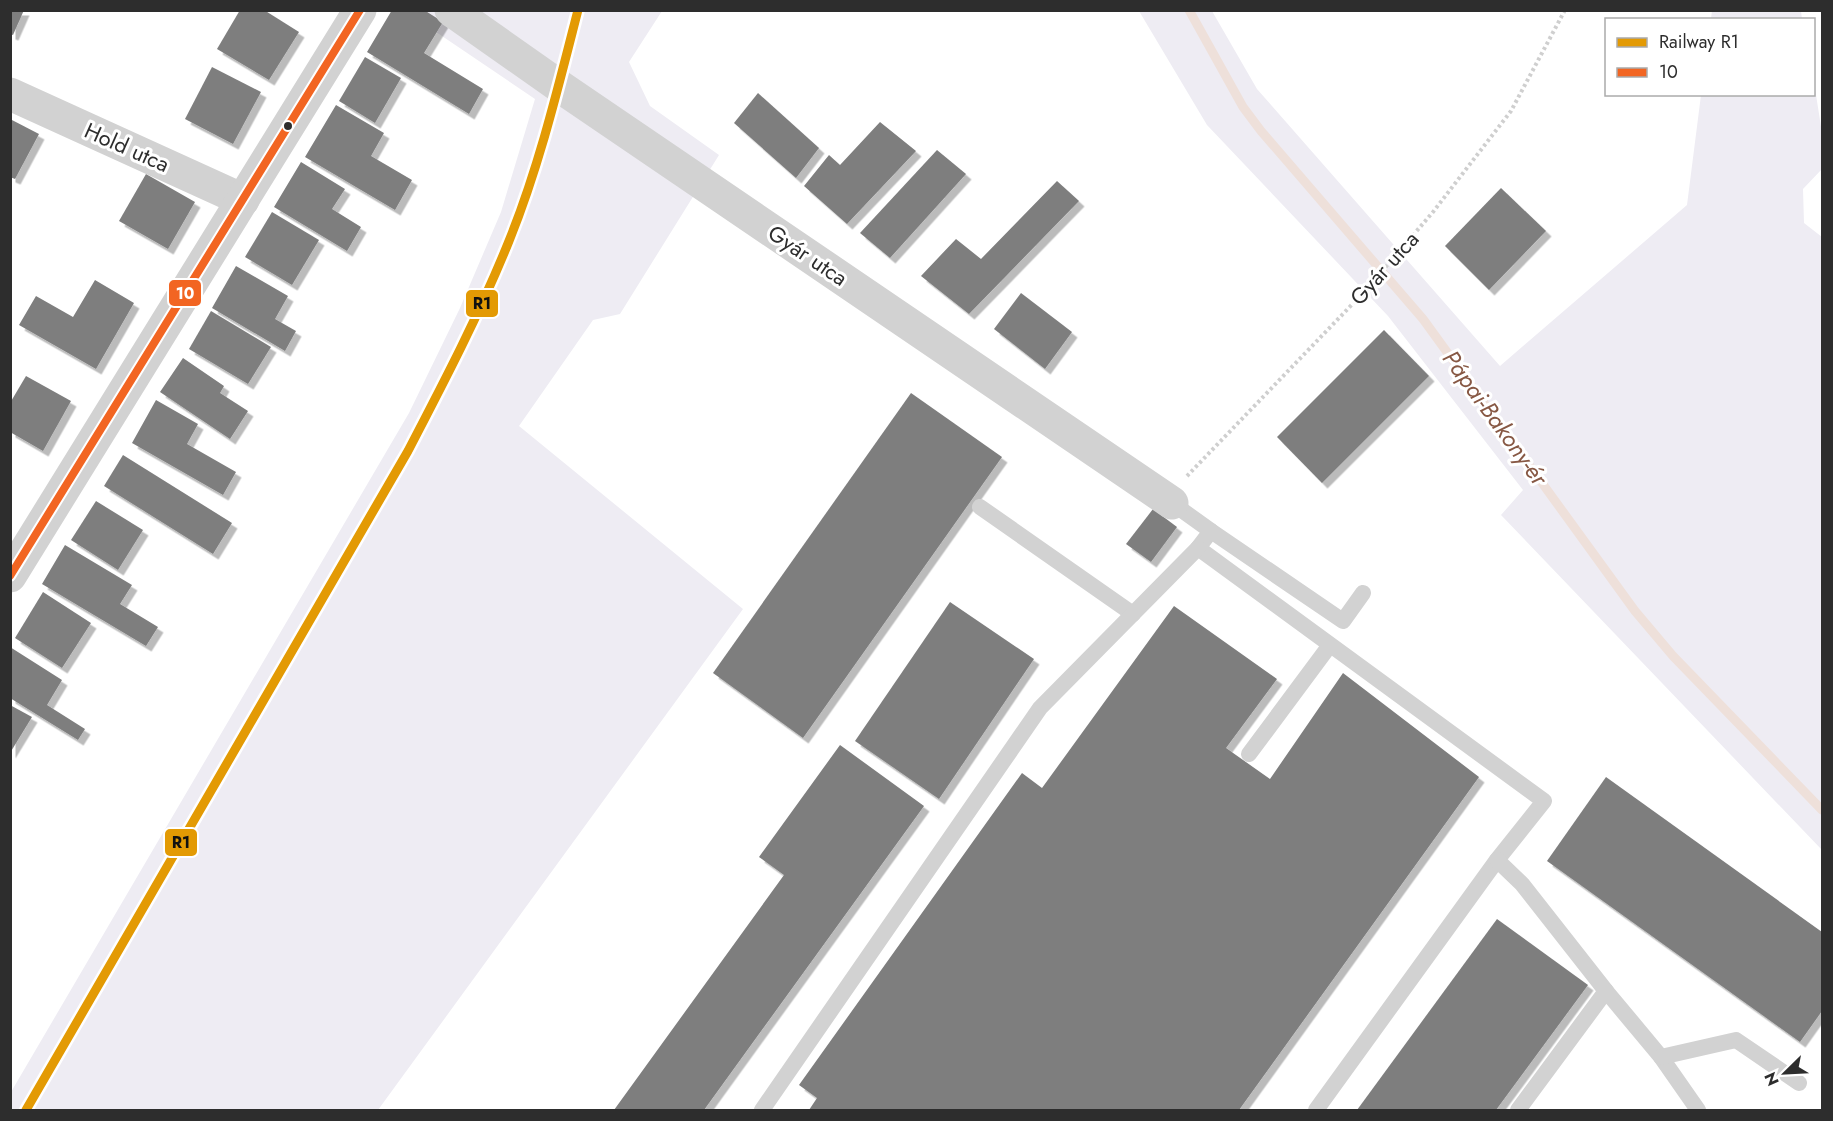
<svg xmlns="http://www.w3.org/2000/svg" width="1833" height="1121" font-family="Jost,sans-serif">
	<defs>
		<filter id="shadow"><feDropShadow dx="5.5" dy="5.5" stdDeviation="0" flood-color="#0004"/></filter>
	</defs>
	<rect width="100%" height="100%" fill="#fff"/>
	<g fill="#eeecf3">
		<path d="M1712,10L1801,11L1802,19H1711Z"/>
		<path d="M405,11H662L629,62L650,106L719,155L620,314L593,320L519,426L743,609L378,1110H11V1092L409,413L460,308L501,212L535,99Z"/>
		<path d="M1139,11H1212L1257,89L1500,366L1687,205L1701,95L1814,94V82L1822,133V169L1803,189L1804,223L1822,237V850L1501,515L1523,490L1388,316L1207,125Z"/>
	</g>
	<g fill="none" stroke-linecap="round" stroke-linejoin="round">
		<path stroke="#eee0da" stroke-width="9" d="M1189,10L1243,107L1261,131L1423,319L1635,611L1673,656L1822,810"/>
	</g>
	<g fill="#7e7e7e" filter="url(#shadow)">
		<path d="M10,10H24L13,35L10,34Z"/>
		<path d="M240,10H264L299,32L269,80L217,49Z"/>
		<path d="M392,10H424L443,22L424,53L483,89L469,114L367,52Z"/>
		<path d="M365,57L401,78L375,123L339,101Z"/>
		<path d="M212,67L261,92L233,144L185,119Z"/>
		<path d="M758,93L819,148L796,178L734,123Z"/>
		<path d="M336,105L384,133L371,156L412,180L395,210L305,157Z"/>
		<path d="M10,119L39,134L15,179L10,177Z"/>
		<path d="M880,122L916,151L847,224L804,186L829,155L840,165Z"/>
		<path d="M937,150L966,174L890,258L860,233Z"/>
		<path d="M301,162L345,189L332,209L361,227L347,251L274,207Z"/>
		<path d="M146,174L195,202L168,249L119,221Z"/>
		<path d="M1057,181L1079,201L969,314L921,276L956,239L981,259Z"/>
		<path d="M1501,188L1546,231L1489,290L1445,246Z"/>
		<path d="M272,212L319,240L292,285L245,257Z"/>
		<path d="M236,266L288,296L275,319L296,331L285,351L212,308Z"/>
		<path d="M95,280L134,303L96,369L19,325L36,296L73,317Z"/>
		<path d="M1021,293L1072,332L1045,369L994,329Z"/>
		<path d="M211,311L271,347L248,384L189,349Z"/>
		<path d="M1384,330L1429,376L1322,483L1277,437Z"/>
		<path d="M183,358L224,386L220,393L248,411L230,439L160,392Z"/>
		<path d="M26,376L71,401L43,451L10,432V403Z"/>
		<path d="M911,393L1002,457L803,738L713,673Z"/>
		<path d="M156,400L198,424L187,444L236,472L223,495L132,443Z"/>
		<path d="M123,455L232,523L213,554L104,486Z"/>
		<path d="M96,501L143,530L118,570L71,540Z"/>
		<path d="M1153,509L1177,527L1151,562L1126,544Z"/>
		<path d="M65,545L132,585L120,604L158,627L146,646L42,584Z"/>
		<path d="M43,592L91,623L62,668L15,638Z"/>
		<path d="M950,602L1034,659L939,799L855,741Z"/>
		<path d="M1174,606L1277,679L1226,748L1270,779L1343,673L1479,777L1239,1110H809L817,1098L799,1085L1022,773L1042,788Z"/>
		<path d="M10,647L62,680L47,705L85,729L78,740L10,698Z"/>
		<path d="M10,705L32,717L10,753Z"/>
		<path d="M840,745L924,806L704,1110H614L784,875L759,857Z"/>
		<path d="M1606,777L1822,932V1011L1800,1042L1547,861Z"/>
		<path d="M1497,919L1588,985L1496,1110H1357Z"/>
	</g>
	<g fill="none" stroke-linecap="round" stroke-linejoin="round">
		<path stroke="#cfcfcf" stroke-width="4" stroke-dasharray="3 3" stroke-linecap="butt" d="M1187,476L1365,291L1433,212L1511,111L1565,10"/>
		<g stroke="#d2d2d2" stroke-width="16">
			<path d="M1172,503L1211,531L1198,548L1544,801L1497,860L1316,1110"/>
			<path d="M980,507L1133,614"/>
			<path d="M1211,531L1343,621L1363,593"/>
			<path d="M1249,754L1330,645"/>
			<path d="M1497,860L1522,884L1606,991L1661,1057L1698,1110"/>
			<path d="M1661,1057L1736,1040L1799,1083"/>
			<path d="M762,1110L1040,708L1198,548"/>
			<path d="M1518,1110L1606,991"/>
		</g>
		<g stroke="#d2d2d2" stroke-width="33">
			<path d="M451,10L559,86L1172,503"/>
			<path d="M10,94L243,200"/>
			<path d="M10,576L360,10"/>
		</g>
		<g stroke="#fff" stroke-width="12">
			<path id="bus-1" d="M10,576L360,10"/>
		</g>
		<use href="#bus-1" stroke="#f26522" stroke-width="8"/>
		<g stroke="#fff" stroke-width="14">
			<path id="rail-1" d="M26,1110L408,451C444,382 480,313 509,241C539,167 558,88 578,10"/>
		</g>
		<use href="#rail-1" stroke="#e39a04" stroke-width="9"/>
	</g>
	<circle fill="#2d2d2d" stroke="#fff" stroke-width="2" cx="288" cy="126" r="5"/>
	<g text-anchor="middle" stroke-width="6" stroke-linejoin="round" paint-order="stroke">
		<g font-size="22" fill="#2d2d2d" stroke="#fff">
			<text transform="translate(127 147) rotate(24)" y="8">Hold utca</text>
			<text transform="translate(808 255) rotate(34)" y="8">Gyár utca</text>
			<text transform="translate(1384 268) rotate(-48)" y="8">Gyár utca</text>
		</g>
		<g font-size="24" font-style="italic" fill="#875844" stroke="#fff">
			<text transform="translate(1495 418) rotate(54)" y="8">Pápai-Bakony-ér</text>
		</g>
	</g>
	<g stroke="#fff" stroke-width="2">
		<rect x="168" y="279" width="34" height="28" rx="6" fill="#f26522"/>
		<rect x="465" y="289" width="34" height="29" rx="6" fill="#e39a04"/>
		<rect x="164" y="828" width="34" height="29" rx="6" fill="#e39a04"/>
	</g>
	<g font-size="16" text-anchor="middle" font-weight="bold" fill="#fff">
		<text x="185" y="299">10</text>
	</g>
	<g font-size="16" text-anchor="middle" font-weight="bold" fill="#111">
		<text x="482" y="309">R1</text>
		<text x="181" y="848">R1</text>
	</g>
	<rect width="1833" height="1121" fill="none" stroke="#2d2d2d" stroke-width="24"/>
	<rect x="1605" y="18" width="210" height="78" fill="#ffffff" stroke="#ababab" stroke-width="1.5"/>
	<rect x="1617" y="38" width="30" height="9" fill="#e39a04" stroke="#ababab" stroke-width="1.5"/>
	<text x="1659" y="48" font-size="18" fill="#2d2d2d">Railway R1</text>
	<rect x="1617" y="68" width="30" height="9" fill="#f26522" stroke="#ababab" stroke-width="1.5"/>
	<text x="1659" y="78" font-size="18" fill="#2d2d2d">10</text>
	<g transform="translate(1785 1073) rotate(246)" stroke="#ffffff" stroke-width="4.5" paint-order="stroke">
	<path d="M0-4.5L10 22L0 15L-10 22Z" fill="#2d2d2d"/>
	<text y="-9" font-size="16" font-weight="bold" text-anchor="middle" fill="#2d2d2d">N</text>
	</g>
</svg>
